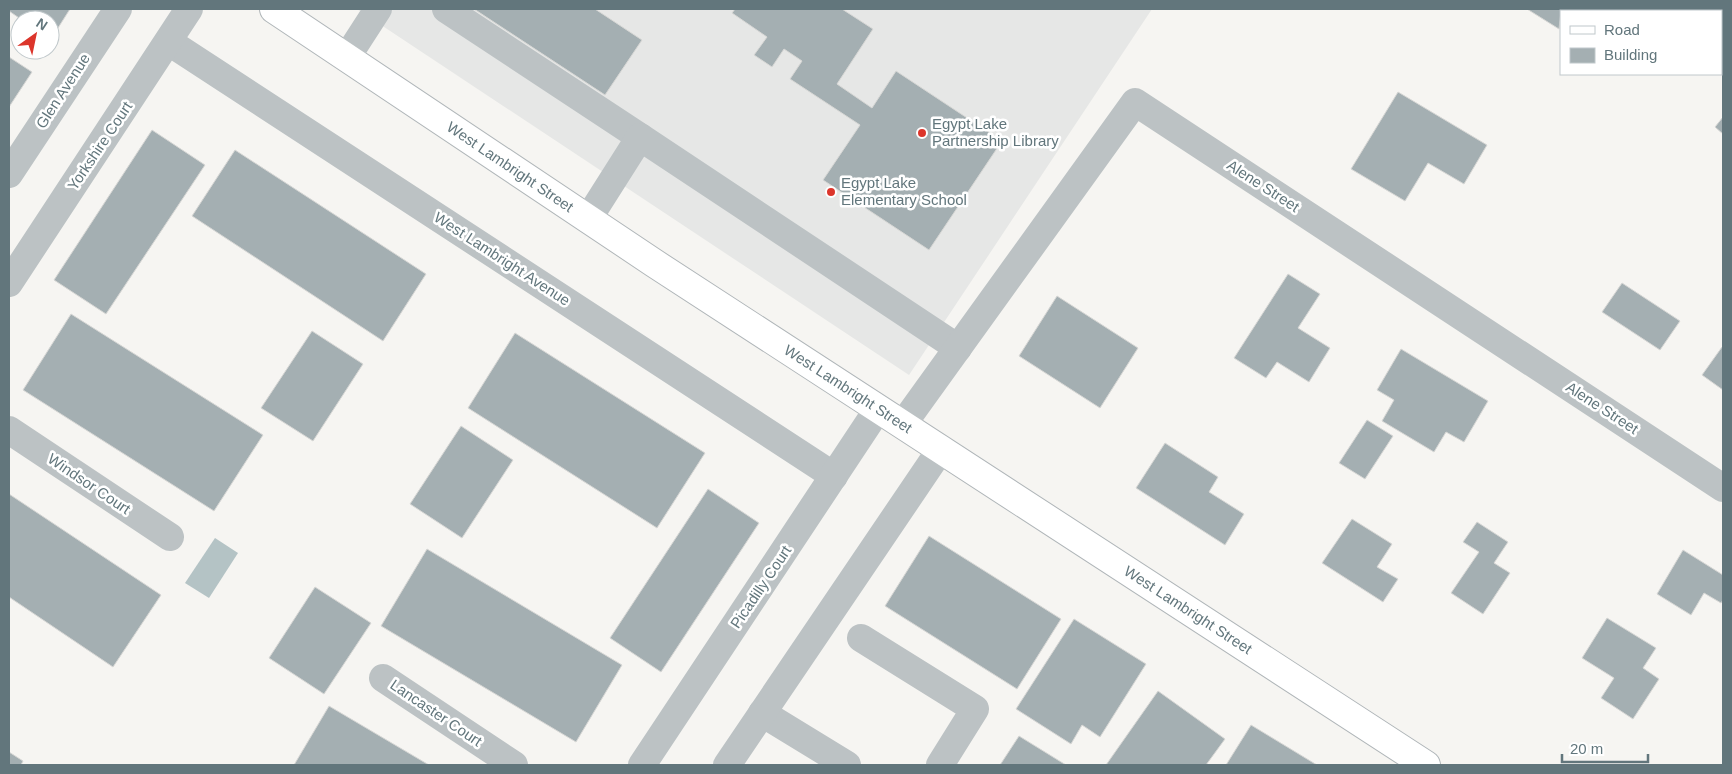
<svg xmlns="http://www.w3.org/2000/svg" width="1732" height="774" font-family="Arial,sans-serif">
	<rect width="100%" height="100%" fill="#f6f5f2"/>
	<path fill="#e6e7e6" d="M357,9H1152L909,375Z"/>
	<path fill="#b4c3c5" d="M215,538L238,553L209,598L185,583Z"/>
	<g fill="#a4afb2" stroke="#d7d7d5">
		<path d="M9,9H70L51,39L50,20H22L9,11Z"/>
		<path d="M474,9H595L642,40L605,95Z"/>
		<path d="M735,9H842L873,29L837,84L872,108L896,71L1002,141L929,250L823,180L860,125L790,79L802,61L784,49L772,67L754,55L767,37L732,13Z"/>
		<path d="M1527,9H1571L1570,11H1561L1559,29Z"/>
		<path d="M9,57L32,72L9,107Z"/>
		<path d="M1398,92L1487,145L1464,184L1428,163L1405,201L1351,169Z"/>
		<path d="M1723,117V134L1715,127Z"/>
		<path d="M152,130L205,165L106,314L54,280Z"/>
		<path d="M235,150L426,274L383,341L192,216Z"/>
		<path d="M1288,274L1320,294L1298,328L1330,348L1309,382L1277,362L1266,378L1234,358Z"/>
		<path d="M1622,283L1680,321L1660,350L1602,312Z"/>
		<path d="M1057,296L1138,348L1100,408L1019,356Z"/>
		<path d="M71,314L263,435L214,511L23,390Z"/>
		<path d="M312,331L363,364L313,441L261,408Z"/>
		<path d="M515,333L705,453L657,528L468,408Z"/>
		<path d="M1722,347H1723V390L1702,375Z"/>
		<path d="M1401,349L1488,401L1464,442L1446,432L1434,452L1382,421L1394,400L1377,390Z"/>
		<path d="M1367,420L1393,436L1365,479L1339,463Z"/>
		<path d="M461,426L513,460L462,538L410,504Z"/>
		<path d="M1165,443L1218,477L1209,492L1244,514L1225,545L1136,488Z"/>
		<path d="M708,489L759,523L661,672L610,638Z"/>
		<path d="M9,494L161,595L113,667L9,597Z"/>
		<path d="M1352,519L1392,544L1377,567L1398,579L1383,602L1322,563Z"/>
		<path d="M1477,522L1508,542L1494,563L1510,573L1483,614L1451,593L1479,552L1463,542Z"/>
		<path d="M929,536L1061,619L1017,689L885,606Z"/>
		<path d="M427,549L622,665L576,742L381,626Z"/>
		<path d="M1683,550L1723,575V600L1721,603L1704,593L1691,615L1657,594Z"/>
		<path d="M315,587L371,623L324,694L269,658Z"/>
		<path d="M1607,618L1656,648L1643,668L1659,679L1633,719L1601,698L1614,678L1582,658Z"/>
		<path d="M1074,619L1146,664L1100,737L1082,725L1071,744L1016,709Z"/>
		<path d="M1158,691L1225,739L1206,765H1106Z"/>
		<path d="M329,706L429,765H294Z"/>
		<path d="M1251,725L1317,765H1226Z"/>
		<path d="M1019,736L1066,765H1000Z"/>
		<path d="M9,752L23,761L21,765H9Z"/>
	</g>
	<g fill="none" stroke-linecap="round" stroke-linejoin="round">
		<g stroke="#b0b6b9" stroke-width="30">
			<path id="major" d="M274,9L654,263L1426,765"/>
		</g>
		<g stroke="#bcc2c4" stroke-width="28">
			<path d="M446,9L640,137"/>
			<path d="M169,42L834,476"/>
			<path d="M347,57L378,9"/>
			<path d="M9,174L118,9"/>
			<path d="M588,219L640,137L958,348"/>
			<path d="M9,283L189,9"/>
			<path d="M903,424L1135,102L1723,488"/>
			<path d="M9,430L170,537"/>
			<path d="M861,638L975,709L940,765"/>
			<path d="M383,678L514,765"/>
			<path d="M762,713L847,765"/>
			<path d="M642,765L878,409"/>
			<path d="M727,765L941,449"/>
		</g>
		<use href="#major" stroke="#fff" stroke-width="28"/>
	</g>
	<g fill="#dc352b" stroke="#fff" stroke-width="2">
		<circle cx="922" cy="133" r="5"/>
		<circle cx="831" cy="192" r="5"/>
	</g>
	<g text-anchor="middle" stroke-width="5" stroke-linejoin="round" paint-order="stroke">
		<g font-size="15" fill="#62767c" stroke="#fff">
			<text transform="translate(63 91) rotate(-57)" y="5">Glen Avenue</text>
			<text transform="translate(100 146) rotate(-56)" y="5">Yorkshire Court</text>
			<text transform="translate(510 167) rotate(34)" y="5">West Lambright Street</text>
			<text transform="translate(1263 186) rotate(33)" y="5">Alene Street</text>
			<text transform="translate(502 259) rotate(33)" y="5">West Lambright Avenue</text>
			<text transform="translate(848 389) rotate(33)" y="5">West Lambright Street</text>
			<text transform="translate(1602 408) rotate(33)" y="5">Alene Street</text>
			<text transform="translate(89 484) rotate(34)" y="5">Windsor Court</text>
			<text transform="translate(761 587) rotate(-56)" y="5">Picadilly Court</text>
			<text transform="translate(1188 610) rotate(33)" y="5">West Lambright Street</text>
			<text transform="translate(436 713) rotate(34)" y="5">Lancaster Court</text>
		</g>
		<g font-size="15" fill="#62767c" stroke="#fff" text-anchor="start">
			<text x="932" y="129">Egypt Lake<tspan x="932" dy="17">Partnership Library</tspan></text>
			<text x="841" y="188">Egypt Lake<tspan x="841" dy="17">Elementary School</tspan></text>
		</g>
	</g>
	<rect width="1732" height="774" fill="none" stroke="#62767c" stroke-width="20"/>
	<rect x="1560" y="10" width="162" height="65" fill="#ffffff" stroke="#c0c8cb"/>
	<rect x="1570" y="26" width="25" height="8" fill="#ffffff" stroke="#c0c8cb"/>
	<text x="1604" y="35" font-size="15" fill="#62767c">Road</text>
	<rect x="1570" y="48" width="25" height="15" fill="#a4afb2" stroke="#c0c8cb"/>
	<text x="1604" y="60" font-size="15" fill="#62767c">Building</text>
	<g transform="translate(35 35) rotate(33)"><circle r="24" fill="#ffffff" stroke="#c0c8cb"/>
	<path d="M0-4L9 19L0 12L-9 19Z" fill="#dc352b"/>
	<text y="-8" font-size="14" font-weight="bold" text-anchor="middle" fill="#62767c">N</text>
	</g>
	<path d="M1562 754v8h86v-8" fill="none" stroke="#62767c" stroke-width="2.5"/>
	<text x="1570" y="754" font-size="15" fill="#62767c" stroke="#ffffff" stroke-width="4" paint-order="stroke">20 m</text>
</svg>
